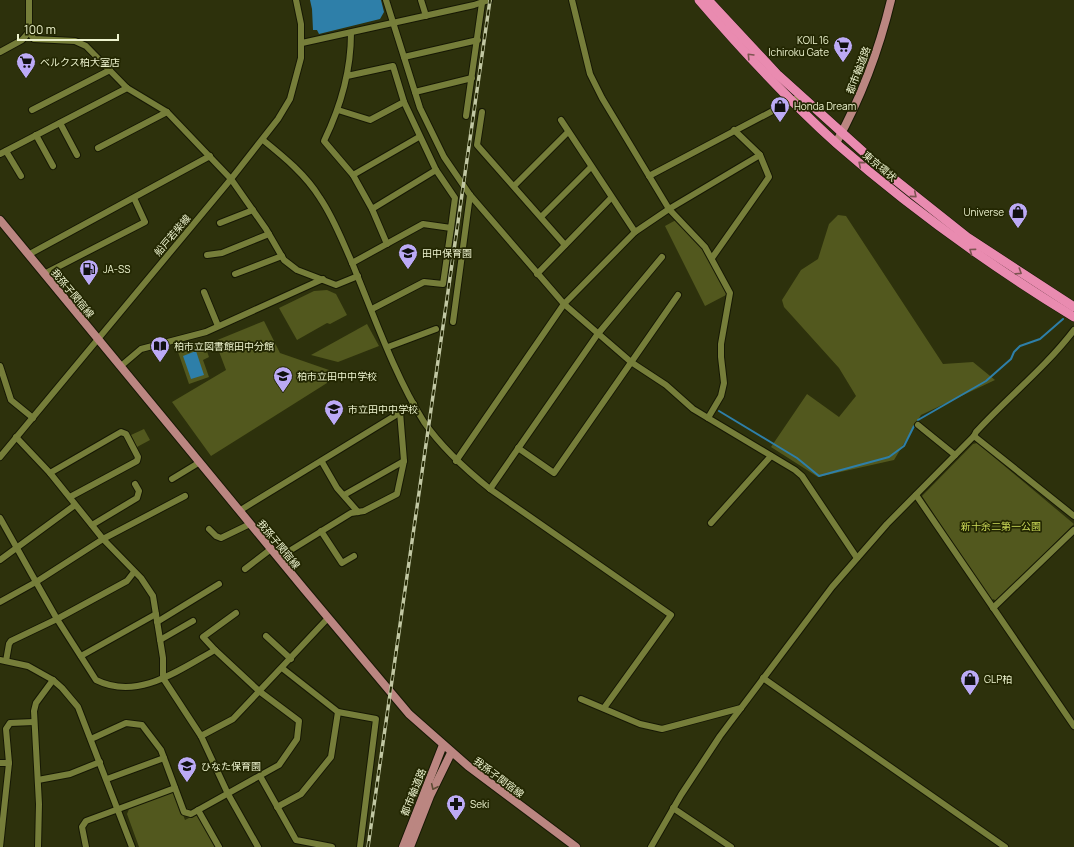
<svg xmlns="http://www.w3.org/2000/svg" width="1074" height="847" font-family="Manrope,'Noto Sans JP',sans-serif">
	<rect width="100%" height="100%" fill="#2d310c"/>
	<g fill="#52581e">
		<path d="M838,215L846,216L943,364L973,362L995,380L921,415L894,460L818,477L771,447L807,394L839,417L856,396L839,368L784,307L782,300L801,270L818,259L829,224Z"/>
		<path d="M676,220L703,247L728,294L705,306L665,226Z"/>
		<path d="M327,290L336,294L347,315L330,324L327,323L297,340L279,308L314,291Z"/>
		<path d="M264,321L280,353L329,370L327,383L211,456L172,402L226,370L215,341Z"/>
		<path d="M367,324L379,346L338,362L311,355Z"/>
		<path d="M204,343L209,357L203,360L209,377L189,384L178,352Z"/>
		<path d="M144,429L150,440L137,447L131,435Z"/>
		<path d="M977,443L1074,524L997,601L993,599L991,601L922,496L973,444Z"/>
		<path d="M172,792L175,794L185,820L195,815L198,816L216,847H139L127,814L129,809Z"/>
	</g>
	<g fill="#2e7fa9">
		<path d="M310,0H381L384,12L380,19L319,34L317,30H313L312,9Z"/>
		<path d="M196,351L204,375L191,379L183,356Z"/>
	</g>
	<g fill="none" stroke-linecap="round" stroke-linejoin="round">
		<g stroke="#2e7fa9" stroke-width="2">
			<path d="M719,411L797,458L819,476L889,457L904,446L914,426"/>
			<path d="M918,420L986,381L1011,359L1014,352L1020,346L1040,339L1063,319"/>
		</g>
		<g stroke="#161804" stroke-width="8">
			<g id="minor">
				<path d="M29,0V32L34,39L75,41L86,46L127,88L167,112L231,179L266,229L284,260L297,270L336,285L358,276"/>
				<path d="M386,0L420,108L444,157L470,195L564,304L631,362L666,385L693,409L708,418"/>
				<path d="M421,0L426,16"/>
				<path d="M572,0L590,74L602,98L669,209L705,247L730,293L721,344V357L724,383L721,396L708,418L795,470L802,476L857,558"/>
				<path d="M302,43L474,5L489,0"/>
				<path d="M0,52L22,40L29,32"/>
				<path d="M404,57L478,40"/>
				<path d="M347,76L393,66L404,102L436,170L372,209L353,175L324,141C341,106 351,71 351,33"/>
				<path d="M415,92L472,78"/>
				<path d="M32,110L110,70"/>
				<path d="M338,110L370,120L404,102"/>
				<path d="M482,112L477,145L565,245"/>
				<path d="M466,116L482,3"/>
				<path d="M561,120L635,232"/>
				<path d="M60,123L77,155"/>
				<path d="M36,135L53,166"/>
				<path d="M263,140C284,157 306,175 320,198C333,217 341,238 350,258C372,310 394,375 424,422C442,448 465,469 490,489L671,615L604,708"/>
				<path d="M98,148L167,112"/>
				<path d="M6,151L21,176"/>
				<path d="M0,154L127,88"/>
				<path d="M353,175L419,137"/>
				<path d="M649,176L801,96"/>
				<path d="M514,186L568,132"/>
				<path d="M372,209L387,244"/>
				<path d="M541,217L591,167"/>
				<path d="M220,223L253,210"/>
				<path d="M28,255L210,156"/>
				<path d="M207,255L222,253L269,234"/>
				<path d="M712,258L769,177L760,155L734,130"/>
				<path d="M352,263L423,224L451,228L455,198L436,170"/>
				<path d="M44,274L145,222L134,198"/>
				<path d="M235,274L282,256"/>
				<path d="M537,274L611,198"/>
				<path d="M204,292L218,326"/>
				<path d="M372,309L424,282L443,284L451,228"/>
				<path d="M453,322L470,195"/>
				<path d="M388,347L436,329"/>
				<path d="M0,366L11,400L33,418"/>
				<path d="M121,366L141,349L206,332L323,279"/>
				<path d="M918,425L955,455"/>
				<path d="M974,436L976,432C1008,397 1045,368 1074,330"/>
				<path d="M16,437L50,473L103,539L141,578L153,596L163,658V678L201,736L228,794L258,847"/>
				<path d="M518,448L554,473L678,295"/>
				<path d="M0,457L231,179L278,119L290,99L301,58V24L296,0"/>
				<path d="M456,461L564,304L635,232L669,209L760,155"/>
				<path d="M322,462L337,488L358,512"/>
				<path d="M50,473L121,432L126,434L138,457L137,461L70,497"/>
				<path d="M172,479L200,462"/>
				<path d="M490,489L597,335L662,257"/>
				<path d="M344,495L404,461"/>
				<path d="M916,495L1074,726"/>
				<path d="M239,511L414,404"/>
				<path d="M0,518L36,582L0,602"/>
				<path d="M711,523L771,456"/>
				<path d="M92,525L137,498L139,491L135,484"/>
				<path d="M209,529L216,536L221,538L250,524"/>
				<path d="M321,531L342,563L354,556"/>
				<path d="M278,558L351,513L364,511L397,494L404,461L400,412"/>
				<path d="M0,560L75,505"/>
				<path d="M245,569L271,549"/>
				<path d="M993,608L1074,530"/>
				<path d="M157,622L219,584"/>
				<path d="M266,636L291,659"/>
				<path d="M160,640L193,621"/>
				<path d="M215,650L203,637L236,613"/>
				<path d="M81,656L156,614"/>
				<path d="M0,660L28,666L53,680L62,688L78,707L132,847"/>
				<path d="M6,661L9,644L11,641L57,619L127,581L134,572"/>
				<path d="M282,668L338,712L376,719L360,847"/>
				<path d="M763,678L1005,847"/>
				<path d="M581,699L640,724L662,729L741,708"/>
				<path d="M201,736L233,719L328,618"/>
				<path d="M91,739L126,723L142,725L161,750L184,812L191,814L279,765L297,739L299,721L259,691L215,650C179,670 138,701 96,680L57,619L36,582L103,539L185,496"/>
				<path d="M0,763H9"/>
				<path d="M260,776L296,840L332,847"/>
				<path d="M107,779L164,758"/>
				<path d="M38,780L70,774L100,762"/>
				<path d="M277,807L301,794L331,757L338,712"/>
				<path d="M673,808L731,847"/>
				<path d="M198,810L219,847"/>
				<path d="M0,847L9,763L6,729L10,723L34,722"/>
				<path d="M38,847L39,804L34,711L36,703L53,680"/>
				<path d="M86,847L82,827L86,821L175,788"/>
				<path d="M651,847L681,795L720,736L832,587L887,524L974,436L1074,516"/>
			</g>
		</g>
		<g stroke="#161804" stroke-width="10">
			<g id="major">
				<path d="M836,143C861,98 879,50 891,0"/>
				<path d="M0,220L304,589L409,714L468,766L576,847"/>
				<path d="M403,847L443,745"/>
				<path d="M410,847L430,796L451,753"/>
			</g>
		</g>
		<g stroke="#161804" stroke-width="10">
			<g id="highway">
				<path d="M699,0C742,50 788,100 837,144C911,209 991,266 1074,317"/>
				<path d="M708,0L777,74L889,175L967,237L1074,307"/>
			</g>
		</g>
		<use href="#minor" stroke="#767e3a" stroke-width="6"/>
		<use href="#major" stroke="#bb8681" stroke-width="8"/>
		<use href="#highway" stroke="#e98bb0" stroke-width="9"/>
		<g stroke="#c2c8a4" stroke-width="3.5">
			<path id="rail" d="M368,847L490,0"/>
		</g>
		<use href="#rail" stroke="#232702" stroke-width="2" stroke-dasharray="6" stroke-linecap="butt"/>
	</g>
	<defs><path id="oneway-chevron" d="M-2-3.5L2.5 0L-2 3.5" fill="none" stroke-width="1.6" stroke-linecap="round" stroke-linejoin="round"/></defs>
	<g stroke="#7c5450">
		<use href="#oneway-chevron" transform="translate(750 56) rotate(-134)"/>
		<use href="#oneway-chevron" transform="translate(861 164) rotate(-140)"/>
		<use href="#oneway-chevron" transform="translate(914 195) rotate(40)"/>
		<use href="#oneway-chevron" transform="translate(972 251) rotate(-144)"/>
		<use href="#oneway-chevron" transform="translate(1019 272) rotate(33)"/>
	</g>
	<use stroke="#604d35" href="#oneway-chevron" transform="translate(434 787) rotate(115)"/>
	<defs>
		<g id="supermarket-pin" transform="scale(1)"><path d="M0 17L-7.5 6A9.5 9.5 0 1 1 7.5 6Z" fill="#bcaaf6" stroke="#232702"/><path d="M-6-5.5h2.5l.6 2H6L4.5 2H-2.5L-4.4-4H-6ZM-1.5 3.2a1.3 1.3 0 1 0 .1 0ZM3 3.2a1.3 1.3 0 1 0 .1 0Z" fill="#111"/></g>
		<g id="shop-pin" transform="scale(1)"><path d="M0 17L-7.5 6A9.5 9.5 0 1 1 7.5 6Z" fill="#bcaaf6" stroke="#232702"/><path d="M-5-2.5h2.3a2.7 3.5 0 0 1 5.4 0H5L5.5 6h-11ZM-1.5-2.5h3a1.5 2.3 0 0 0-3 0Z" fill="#111"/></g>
		<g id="school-pin" transform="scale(1)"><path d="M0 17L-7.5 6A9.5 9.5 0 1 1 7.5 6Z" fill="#bcaaf6" stroke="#232702"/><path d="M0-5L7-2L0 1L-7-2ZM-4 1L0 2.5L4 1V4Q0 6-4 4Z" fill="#111"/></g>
		<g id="fuel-pin" transform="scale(1)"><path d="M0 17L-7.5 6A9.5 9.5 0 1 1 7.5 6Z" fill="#bcaaf6" stroke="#232702"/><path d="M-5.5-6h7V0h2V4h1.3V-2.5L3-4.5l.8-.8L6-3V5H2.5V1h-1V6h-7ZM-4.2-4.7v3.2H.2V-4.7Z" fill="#111"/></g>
		<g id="library-pin" transform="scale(1)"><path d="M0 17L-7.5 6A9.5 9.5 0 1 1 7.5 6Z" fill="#bcaaf6" stroke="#232702"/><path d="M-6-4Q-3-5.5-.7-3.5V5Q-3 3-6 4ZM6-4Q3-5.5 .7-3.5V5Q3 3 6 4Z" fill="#111"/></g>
		<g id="pharmacy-pin" transform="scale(1)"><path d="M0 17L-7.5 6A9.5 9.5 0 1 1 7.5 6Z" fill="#bcaaf6" stroke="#232702"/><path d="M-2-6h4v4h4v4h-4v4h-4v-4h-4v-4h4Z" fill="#111"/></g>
	</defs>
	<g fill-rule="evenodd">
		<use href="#supermarket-pin" x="843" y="46"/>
		<use href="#supermarket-pin" x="26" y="62"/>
		<use href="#shop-pin" x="780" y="106"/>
		<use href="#shop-pin" x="1018" y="212"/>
		<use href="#school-pin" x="408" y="253"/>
		<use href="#fuel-pin" x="89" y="269"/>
		<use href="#library-pin" x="160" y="346"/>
		<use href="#school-pin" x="283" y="376"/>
		<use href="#school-pin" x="334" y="409"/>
		<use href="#shop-pin" x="970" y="679"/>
		<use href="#school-pin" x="187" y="766"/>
		<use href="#pharmacy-pin" x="456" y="804"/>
	</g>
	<g text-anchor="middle" stroke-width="3.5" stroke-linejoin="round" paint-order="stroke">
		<g font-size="10" fill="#edf3cf" stroke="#232702" text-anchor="start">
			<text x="829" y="44" text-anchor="end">KOIL 16<tspan x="829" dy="12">Ichiroku Gate</tspan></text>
			<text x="40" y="66">ベルクス柏大室店</text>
			<text x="794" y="110">Honda Dream</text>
			<text x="1004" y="216" text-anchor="end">Universe</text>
			<text x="422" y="257">田中保育園</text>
			<text x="103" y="273">JA-SS</text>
			<text x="174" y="350">柏市立図書館田中分館</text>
			<text x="297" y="380">柏市立田中中学校</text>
			<text x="348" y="413">市立田中中学校</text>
			<text x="984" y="683">GLP柏</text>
			<text x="201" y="770">ひなた保育園</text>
			<text x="470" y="808">Seki</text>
		</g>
		<g font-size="10" fill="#edf3cf" stroke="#232702">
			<text transform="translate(858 70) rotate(-69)" y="4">都市軸道路</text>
			<text transform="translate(880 166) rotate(40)" y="4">東京環状</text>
			<text transform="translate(172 235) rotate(-50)" y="4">船戸若柴線</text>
			<text transform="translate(73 293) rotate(50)" y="4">我孫子関宿線</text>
			<text transform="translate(279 544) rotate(50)" y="4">我孫子関宿線</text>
			<text transform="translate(499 777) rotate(37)" y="4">我孫子関宿線</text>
			<text transform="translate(413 792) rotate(-68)" y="4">都市軸道路</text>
		</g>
		<g font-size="10" fill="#cedc59" stroke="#232702">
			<text x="1001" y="530">新十余二第一公園</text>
		</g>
	</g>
	<path d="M18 34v6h100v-6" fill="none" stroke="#edf3cf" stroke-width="2"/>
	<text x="24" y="34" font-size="12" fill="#edf3cf" stroke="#232702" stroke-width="3" paint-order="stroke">100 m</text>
</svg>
